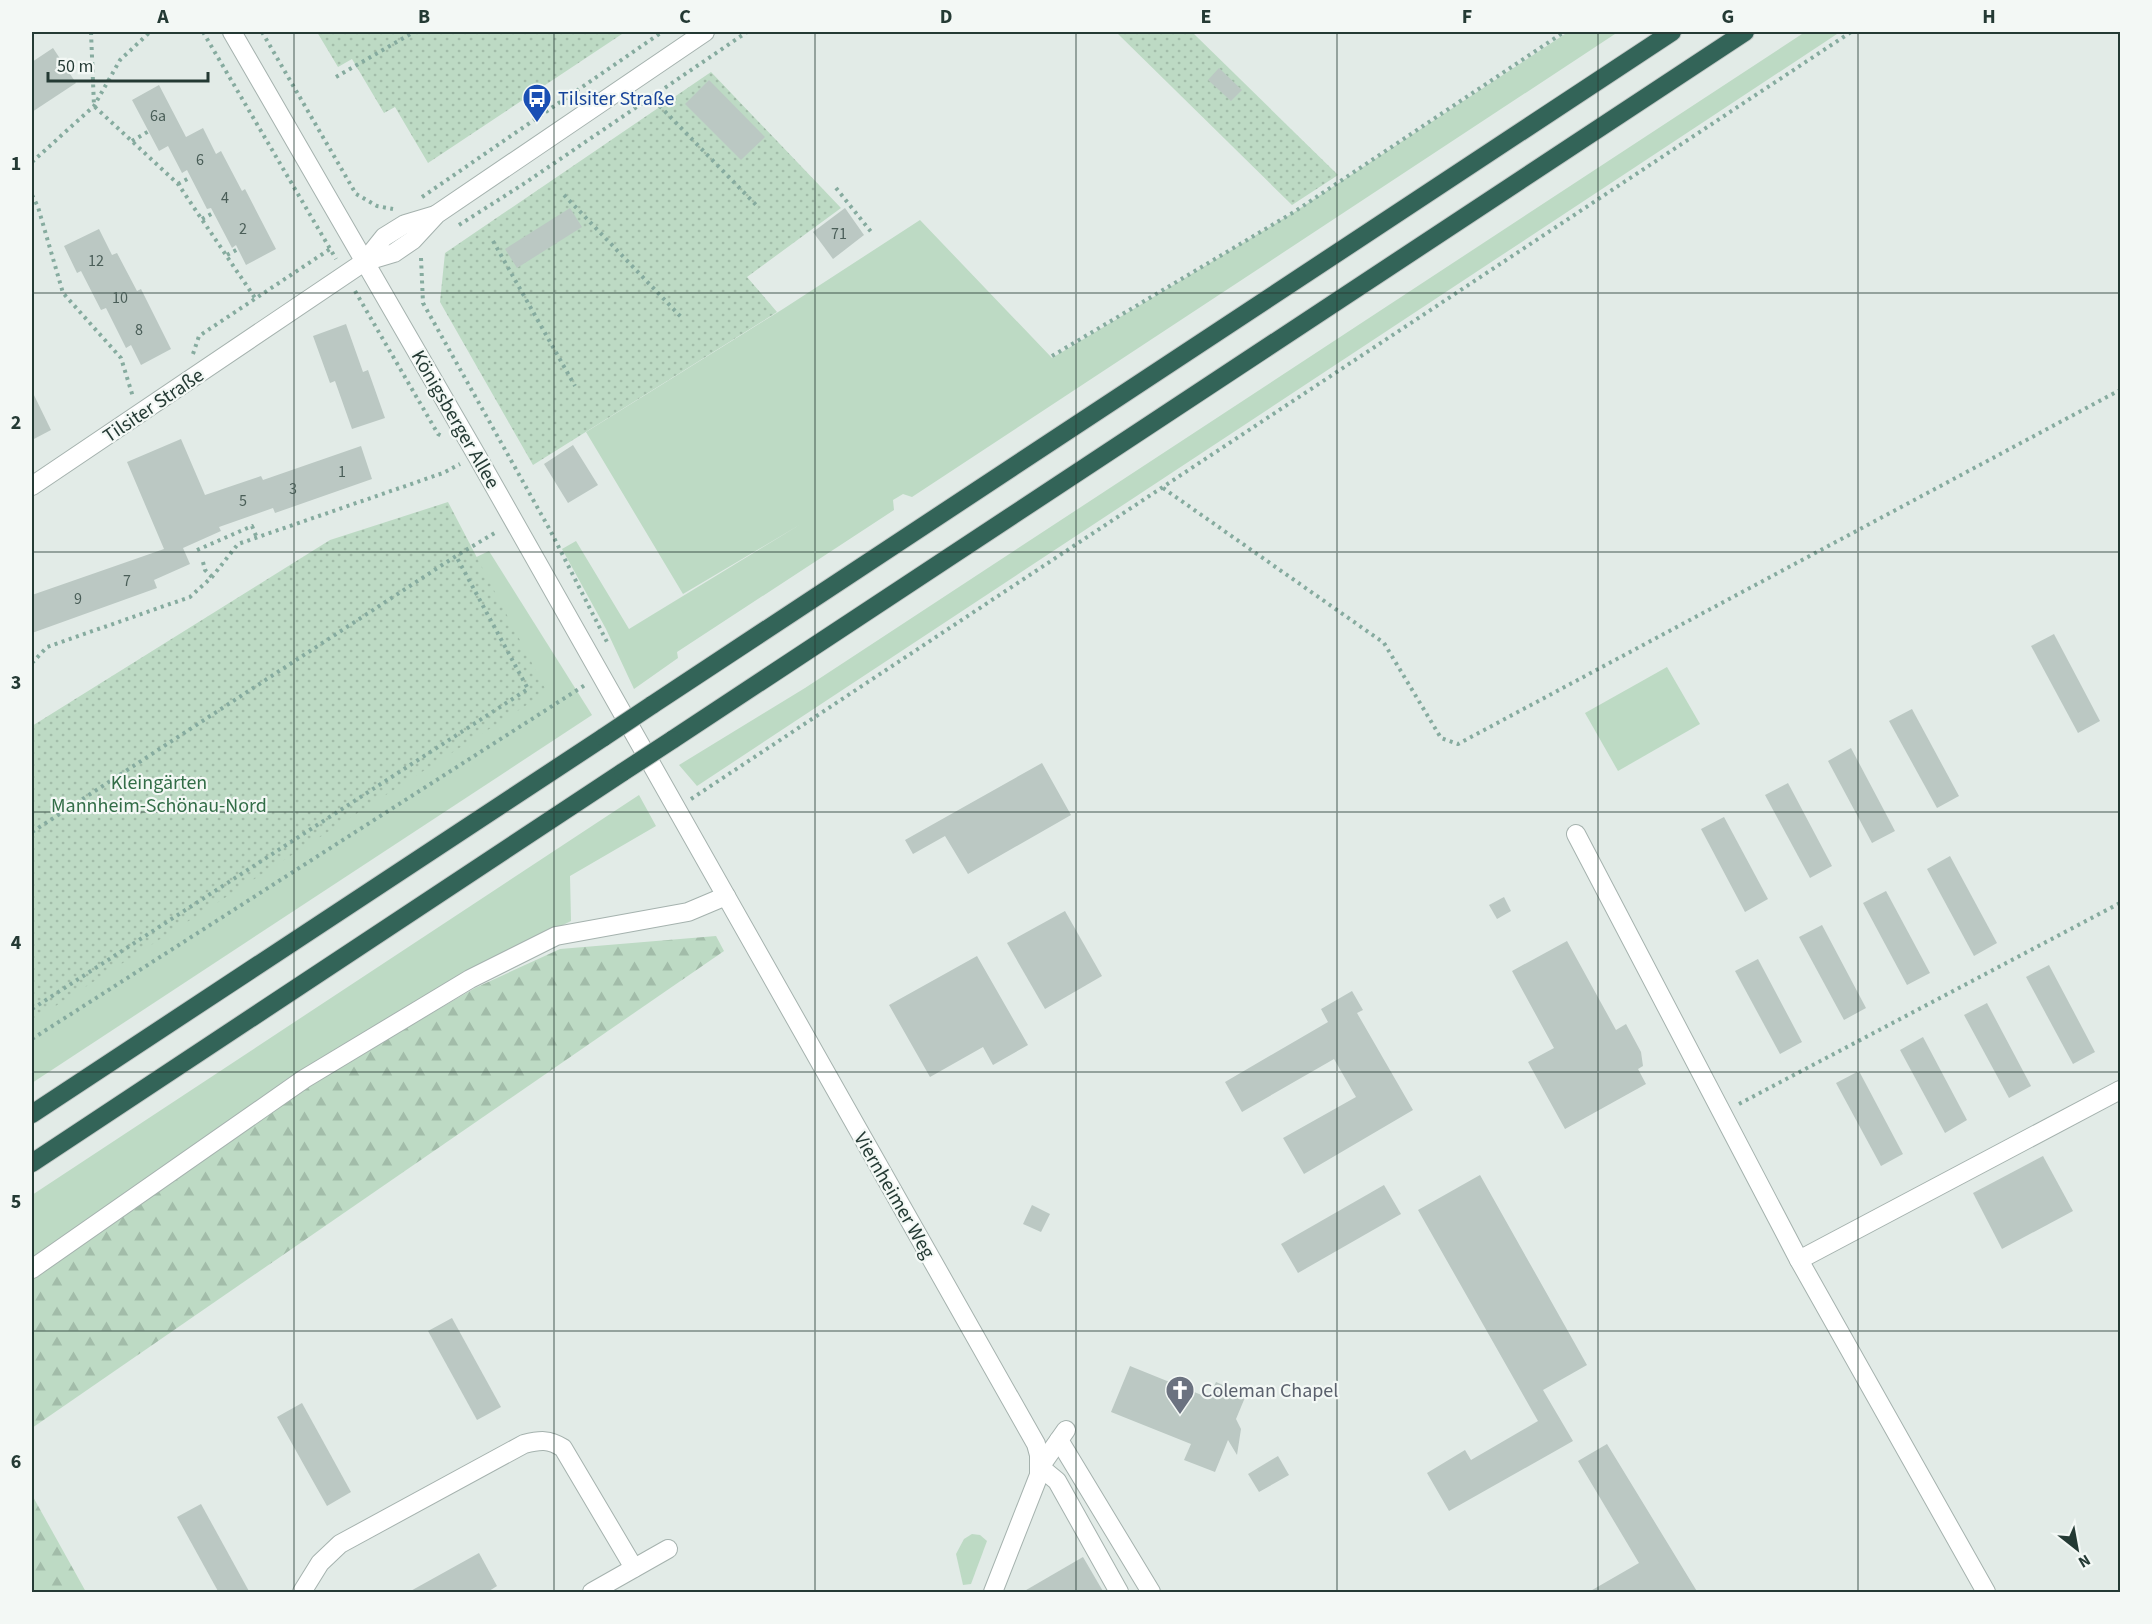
<svg xmlns="http://www.w3.org/2000/svg" width="2152" height="1624" font-family="'Source Sans 3',sans-serif">
	<defs>
		<pattern id="forest-firs" width="22" height="20" patternUnits="userSpaceOnUse" patternTransform="scale(1.5)"><rect width="22" height="20" fill="#bddac4"/><path d="M5 1l3.5 6h-7zM16 11l3.5 6h-7z" fill="#a2bca9"/></pattern>
		<pattern id="garden-dots" width="8" height="8" patternUnits="userSpaceOnUse" patternTransform="scale(1.5)"><rect width="8" height="8" fill="#bddac4"/><path d="M2 2h.1M6 6h.1" fill="none" stroke="#a2bca9" stroke-width="1.8" stroke-linecap="round"/></pattern>
	</defs>
	<rect width="100%" height="100%" fill="#e2ebe7"/>
	<g fill="#bddac4">
		<path d="M1568,32H1618L912,497L903,494L893,500L894,510L677,652L678,658L634,689L606,629L562,549L576,541L629,629L801,524L683,594L586,432L783,309L920,220L1052,358L1296,211Z"/>
		<path d="M1805,32H1840L697,786L679,765L805,688Z"/>
		<path d="M489,551L592,715L32,1083V1020L466,562Z"/>
		<path d="M1667,667L1700,724L1618,771L1585,713Z"/>
		<path d="M639,795L656,826L570,876L571,921L467,973L301,1075L32,1258V1195Z"/>
		<path d="M972,1534L980,1535L987,1541L971,1584L963,1585L956,1554L964,1539Z"/>
	</g>
	<g fill="url(#forest-firs)">
		<path d="M716,936L724,951L32,1428V1279L308,1085L475,988L560,949Z"/>
		<path d="M32,1495L86,1592H32Z"/>
	</g>
	<g fill="url(#garden-dots)">
		<path d="M317,32H625L428,163L395,107L384,113L352,59L338,67Z"/>
		<path d="M1116,32H1192L1338,175L1292,205Z"/>
		<path d="M711,72L841,208L747,277L777,312L533,465L440,302L445,253Z"/>
		<path d="M448,502L547,692L32,1021V726L330,540Z"/>
	</g>
	<g fill="#bbc8c3">
		<path d="M53,48L76,83L32,112V62Z"/>
		<path d="M1219,68L1242,90L1231,101L1208,80Z"/>
		<path d="M709,80L765,137L741,160L685,104Z"/>
		<path d="M159,85L186,137L203,128L216,154L221,151L242,191L245,189L276,249L246,265L236,245L232,248L211,208L207,209L187,170L182,173L168,146L159,151L132,100Z"/>
		<path d="M570,208L582,227L517,268L505,249Z"/>
		<path d="M845,208L864,235L833,259L813,232Z"/>
		<path d="M99,229L112,255L117,253L137,291L141,289L171,349L141,365L131,345L126,348L106,308L101,310L81,271L77,273L64,246Z"/>
		<path d="M346,324L363,372L368,370L385,418L352,429L335,381L330,383L313,336Z"/>
		<path d="M32,391L51,430L32,440Z"/>
		<path d="M181,439L205,495L261,476L263,480L361,446L372,479L275,513L273,508L219,527L221,531L183,548L190,564L154,580L157,588L32,633V595L164,549L127,462Z"/>
		<path d="M573,445L598,485L568,503L544,464Z"/>
		<path d="M2054,634L2100,721L2078,733L2031,646Z"/>
		<path d="M1912,709L1959,796L1937,808L1889,721Z"/>
		<path d="M1851,748L1895,831L1872,843L1828,761Z"/>
		<path d="M1042,763L1071,815L968,874L945,836L913,854L905,840Z"/>
		<path d="M1788,783L1832,866L1810,878L1765,795Z"/>
		<path d="M1724,817L1768,899L1745,912L1701,829Z"/>
		<path d="M1950,856L1997,943L1974,956L1927,869Z"/>
		<path d="M1886,891L1930,973L1907,985L1863,903Z"/>
		<path d="M1504,897L1511,911L1497,919L1489,905Z"/>
		<path d="M1065,911L1102,976L1045,1009L1007,943Z"/>
		<path d="M1822,925L1866,1008L1844,1020L1799,937Z"/>
		<path d="M1567,941L1616,1030L1626,1024L1641,1052L1643,1066L1638,1069L1646,1084L1565,1129L1528,1062L1554,1048L1512,971Z"/>
		<path d="M977,956L1028,1045L993,1065L983,1047L930,1077L889,1005Z"/>
		<path d="M1758,959L1802,1042L1780,1054L1735,971Z"/>
		<path d="M2049,965L2095,1052L2073,1064L2026,977Z"/>
		<path d="M1352,991L1363,1010L1357,1013L1413,1110L1304,1174L1283,1138L1356,1097L1334,1059L1242,1112L1225,1082L1328,1022L1321,1009Z"/>
		<path d="M1987,1003L2031,1086L2009,1098L1964,1015Z"/>
		<path d="M1923,1037L1967,1120L1945,1133L1900,1050Z"/>
		<path d="M1859,1071L1903,1154L1881,1166L1836,1083Z"/>
		<path d="M2043,1156L2073,1211L2002,1249L1973,1193Z"/>
		<path d="M1480,1175L1587,1365L1543,1390L1573,1441L1449,1511L1427,1473L1465,1450L1471,1460L1538,1421L1418,1210Z"/>
		<path d="M1384,1185L1401,1214L1298,1273L1281,1244Z"/>
		<path d="M1032,1205L1050,1214L1041,1232L1023,1224Z"/>
		<path d="M452,1318L501,1407L477,1420L428,1331Z"/>
		<path d="M1130,1366L1209,1398L1216,1382L1246,1395L1236,1419L1241,1429L1237,1455L1228,1440L1215,1472L1184,1460L1191,1444L1111,1412Z"/>
		<path d="M302,1403L351,1492L327,1506L277,1417Z"/>
		<path d="M1607,1444L1698,1593H1587L1639,1563L1578,1461Z"/>
		<path d="M1278,1456L1289,1475L1259,1492L1248,1474Z"/>
		<path d="M201,1504L250,1593H219L177,1517Z"/>
		<path d="M479,1553L497,1586L486,1593H407Z"/>
		<path d="M1083,1557L1104,1593H1021Z"/>
	</g>
	<g fill="none" stroke-linecap="round" stroke-linejoin="round">
		<g stroke="#a5b2ae" stroke-width="20">
			<g id="minor">
				<path d="M232,32L477,456L1036,1444L1039,1455V1475L993,1592"/>
				<path d="M364,262L384,237L405,224L435,215"/>
				<path d="M32,486L364,262L394,253L413,240L437,214L705,32"/>
				<path d="M1576,834L1799,1260L1986,1592"/>
				<path d="M1799,1260L2120,1090"/>
				<path d="M32,1269L304,1079L470,979L556,936L688,912L726,896"/>
				<path d="M1066,1430L1040,1467L1057,1481L1119,1592"/>
				<path d="M1059,1440L1151,1592"/>
				<path d="M302,1592L320,1563L340,1544L524,1444C540,1440 549,1439 563,1448L634,1568"/>
				<path d="M592,1592L668,1549"/>
			</g>
		</g>
		<g stroke="#c2c8c6" stroke-width="20">
			<g id="highway">
				<path d="M652,705L1672,32"/>
				<path d="M672,740L1745,32"/>
				<path d="M32,1114L604,737"/>
				<path d="M32,1163L623,772"/>
			</g>
		</g>
		<g stroke="#86ab9f" stroke-width="4" stroke-dasharray="3 4.5" stroke-linecap="butt">
			<path d="M91,32L94,106L178,184L255,298"/>
			<path d="M203,32L336,259"/>
			<path d="M262,32L356,194L377,206L393,209"/>
			<path d="M336,77L414,32"/>
			<path d="M649,95L759,208"/>
			<path d="M132,141L149,131"/>
			<path d="M32,162L94,106L120,60L150,32"/>
			<path d="M178,184L191,177"/>
			<path d="M836,188L872,233"/>
			<path d="M32,195L38,207L63,293L121,358L133,397"/>
			<path d="M564,195L683,319"/>
			<path d="M422,197L662,32"/>
			<path d="M202,219L213,213"/>
			<path d="M459,225L525,183L747,32"/>
			<path d="M493,241L575,386"/>
			<path d="M227,255L238,249"/>
			<path d="M421,258L423,303L550,530L607,642"/>
			<path d="M355,291L438,434L442,436"/>
			<path d="M193,354L199,336L330,249"/>
			<path d="M1052,356L1294,212L1564,32"/>
			<path d="M1163,488L1384,643L1441,738L1458,744L2120,390"/>
			<path d="M197,550L252,526L257,538"/>
			<path d="M203,562L205,570L212,577"/>
			<path d="M32,663L47,647L190,597L212,577L238,544L443,473L460,464"/>
			<path d="M691,799L1851,32"/>
			<path d="M32,832L456,556L498,531"/>
			<path d="M32,1009L528,689L456,556"/>
			<path d="M32,1039L585,685"/>
			<path d="M1739,1104L2120,903"/>
		</g>
		<use href="#minor" stroke="#fff" stroke-width="18"/>
		<use href="#highway" stroke="#336458" stroke-width="18"/>
		<g stroke="#c2c8c6" stroke-width="20" stroke-linecap="butt">
			<g id="highway-bridge">
				<path d="M604,737L652,705"/>
				<path d="M623,772L672,740"/>
			</g>
		</g>
		<use href="#highway-bridge" stroke="#336458" stroke-width="18"/>
	</g>
	<path fill="none" stroke="#243a34" stroke-width="1.5" stroke-opacity="0.55" d="M294,32V1592M554,32V1592M815,32V1592M1076,32V1592M1337,32V1592M1598,32V1592M1858,32V1592M32,293H2120M32,552H2120M32,812H2120M32,1072H2120M32,1331H2120"/>
	<defs>
		<g id="bus-pin" transform="scale(1.5)"><path d="M0 17L-7.5 6A9.5 9.5 0 1 1 7.5 6Z" fill="#1a4fb4" stroke="#f3f8f5"/><path d="M-5-6H5V4H4V6H2V4H-2V6H-4V4H-5ZM-3.5-4V0h7V-4ZM-3.5 1.2v1.5H-2V1.2ZM2 1.2v1.5H3.5V1.2Z" fill="#fff"/></g>
		<g id="church-pin" transform="scale(1.5)"><path d="M0 17L-7.5 6A9.5 9.5 0 1 1 7.5 6Z" fill="#6b7280" stroke="#f3f8f5"/><path d="M-1.2-6h2.4v3.5h3.3v2.4h-3.3V6h-2.4V-.1h-3.3v-2.4h3.3Z" fill="#fff"/></g>
	</defs>
	<g fill-rule="evenodd">
		<use href="#bus-pin" x="537" y="98"/>
		<use href="#church-pin" x="1180" y="1390"/>
	</g>
	<g text-anchor="middle" stroke-width="4.5" stroke-linejoin="round" paint-order="stroke">
		<g font-size="16" fill="#4a5e58">
			<text x="158" y="121">6a</text>
			<text x="200" y="165">6</text>
			<text x="225" y="203">4</text>
			<text x="243" y="234">2</text>
			<text x="839" y="239">71</text>
			<text x="96" y="266">12</text>
			<text x="120" y="303">10</text>
			<text x="139" y="335">8</text>
			<text x="342" y="477">1</text>
			<text x="293" y="494">3</text>
			<text x="243" y="506">5</text>
			<text x="127" y="586">7</text>
			<text x="78" y="604">9</text>
		</g>
		<g font-size="20" fill="#164399" stroke="#f3f8f5" text-anchor="start">
			<text x="558" y="105">Tilsiter Straße</text>
		</g>
		<g font-size="20" fill="#243a34" stroke="#f3f8f5">
			<text transform="translate(153 405) rotate(-34)" y="7">Tilsiter Straße</text>
			<text transform="translate(456 419) rotate(60)" y="7">Königsberger Allee</text>
			<text transform="translate(895 1195) rotate(60)" y="7">Viernheimer Weg</text>
		</g>
		<g font-size="20" fill="#326d47" stroke="#f3f8f5">
			<text x="159" y="789">Kleingärten<tspan x="159" dy="23">Mannheim-Schönau-Nord</tspan></text>
		</g>
		<g font-size="20" fill="#5b616d" stroke="#f3f8f5" text-anchor="start">
			<text x="1201" y="1397">Coleman Chapel</text>
		</g>
	</g>
	<rect width="2152" height="1624" fill="none" stroke="#f3f8f5" stroke-width="66"/>
	<g transform="translate(2077 1549) rotate(149)" stroke="#f3f8f5" stroke-width="4.5" paint-order="stroke">
	<path d="M0-4.5L10 22L0 15L-10 22Z" fill="#243a34"/>
	<text y="-9" font-size="16" font-weight="bold" text-anchor="middle" fill="#243a34">N</text>
	</g>
	<path d="M48 72v9h160v-9" fill="none" stroke="#243a34" stroke-width="3"/>
	<text x="57" y="72" font-size="18" fill="#243a34" stroke="#f3f8f5" stroke-width="4.5" paint-order="stroke">50 m</text>
	<rect x="33" y="33" width="2086" height="1558" fill="none" stroke="#243a34" stroke-width="2"/>
	<g font-size="20" text-anchor="middle" font-weight="bold" fill="#243a34">
		<text x="163" y="23">A</text>
		<text x="424" y="23">B</text>
		<text x="685" y="23">C</text>
		<text x="946" y="23">D</text>
		<text x="1206" y="23">E</text>
		<text x="1467" y="23">F</text>
		<text x="1728" y="23">G</text>
		<text x="1989" y="23">H</text>
		<text x="16" y="170">1</text>
		<text x="16" y="429">2</text>
		<text x="16" y="689">3</text>
		<text x="16" y="949">4</text>
		<text x="16" y="1208">5</text>
		<text x="16" y="1468">6</text>
	</g>
</svg>
